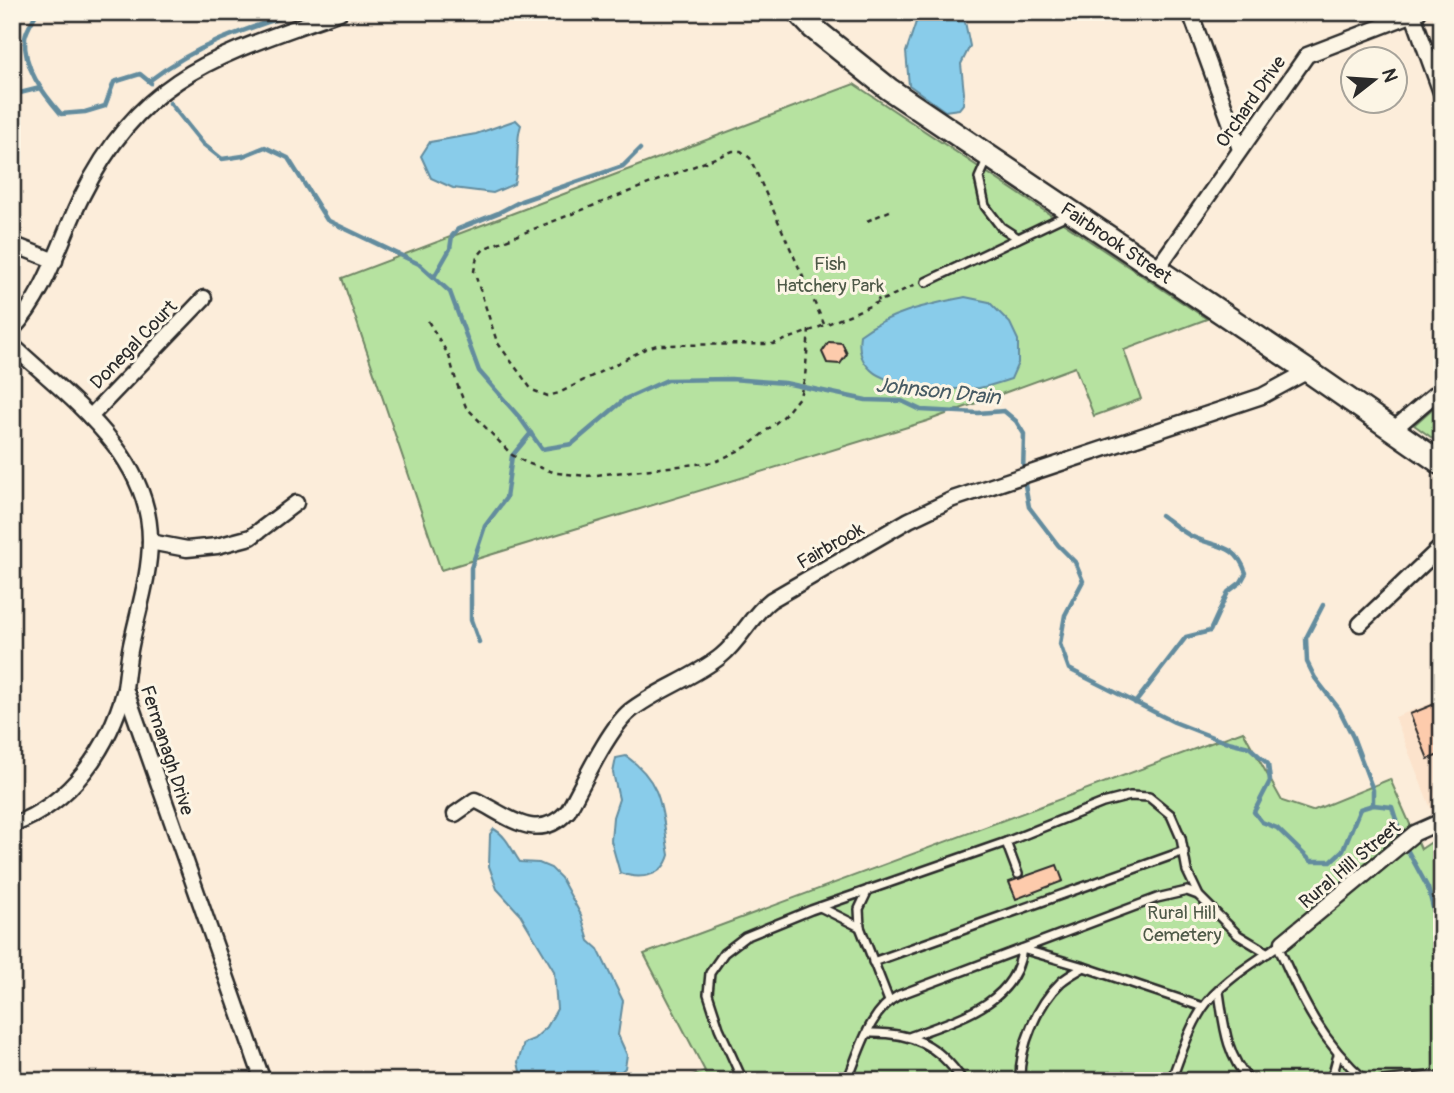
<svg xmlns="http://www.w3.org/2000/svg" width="1454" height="1093" font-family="Pangolin,sans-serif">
	<rect width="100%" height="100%" fill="#fcedda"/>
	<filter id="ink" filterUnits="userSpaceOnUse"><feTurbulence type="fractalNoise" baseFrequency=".0143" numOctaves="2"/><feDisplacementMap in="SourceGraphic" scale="14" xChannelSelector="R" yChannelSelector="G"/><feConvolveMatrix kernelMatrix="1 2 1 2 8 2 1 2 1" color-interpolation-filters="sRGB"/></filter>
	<g filter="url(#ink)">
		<path fill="#fce3cc" d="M1442,699V837L1395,717Z"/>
		<g fill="#b6e2a0" stroke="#708666" stroke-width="2">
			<path d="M854,84L1207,319L1124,350L1141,399L1094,416L1075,367L927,421L441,570L342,278Z"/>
			<path d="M1442,400V445L1414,425Z"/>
			<path d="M1243,731L1282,801L1312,811L1390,779L1421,849L1442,835V1081H677L705,1071L644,954Z"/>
		</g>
		<g fill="#89ccea" stroke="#638c9e" stroke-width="2">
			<path d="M963,12L970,46L961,64L964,93L963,104L959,109L945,111L909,85L906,52L919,13Z"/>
			<path d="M516,120L521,125C515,142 520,163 514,184L493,193L453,188L431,178L421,156L430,142L476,134Z"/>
			<path d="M965,297L989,302L1010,323L1018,340V363L1011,379C1001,382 990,386 979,388C956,391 888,387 871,370C861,361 858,348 860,335C890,312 928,305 965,297Z"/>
			<path d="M626,756C665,784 661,811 669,855C663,877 640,880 620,873L611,841L613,817L619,799L613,773L616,758Z"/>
			<path d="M494,829C507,836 512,851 520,862L539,863L551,868L561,878L581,915L589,941L598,949L623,1001L618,1035L627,1055L625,1068L611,1081H522L518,1062L524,1043L534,1039L547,1027L557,1009L554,971L520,914L497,889L489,866L490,834Z"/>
		</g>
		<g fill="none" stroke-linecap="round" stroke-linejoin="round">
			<g stroke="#638c9e" stroke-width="4.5">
				<path d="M37,12C33,20 26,30 25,38C23,68 43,93 61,114L85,112L105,106L114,82L140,74L151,83"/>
				<path d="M149,81C196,45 242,30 298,12"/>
				<path d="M12,95L40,88"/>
				<path d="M170,103L203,144L222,159L243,156L265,147L288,158L327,220L419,264L450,292L479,371L520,418L542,449L572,444L625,399L667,380L731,379L785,383L866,400L902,401L921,410L978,413L1004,411L1016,421L1024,434L1023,474L1029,507L1058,545L1075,562L1083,581L1065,615L1060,644L1069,669L1174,722L1220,740L1249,747L1268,764L1270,781L1254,812L1262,822L1277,828L1311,861H1331L1343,850L1360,809L1373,805L1392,807L1403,842L1428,888L1442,943"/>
				<path d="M434,277L450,249L452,236L458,229L498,213L521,201L623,166L640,149"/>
				<path d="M1323,605L1306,638L1307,662L1315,678L1339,709L1353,737L1373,790V805"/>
				<path d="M479,642L471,620V568L485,526L506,498L512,456L531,433"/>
				<path d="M1135,703L1186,637L1210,631L1228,592L1241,582L1246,573C1236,543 1217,548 1193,537C1182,532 1171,522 1161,515"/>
			</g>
		</g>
		<g fill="#fdcbac" stroke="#2b2b2b" stroke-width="2">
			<path d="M829,342L842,343L847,354L840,364L827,363L822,352Z"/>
			<path d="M1442,701V754L1428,759L1410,714Z"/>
			<path d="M1057,865L1063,881L1016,899L1009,882Z"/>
		</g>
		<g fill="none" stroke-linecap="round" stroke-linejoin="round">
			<g stroke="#2b2b2b" stroke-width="12">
				<g id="lane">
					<path d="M987,160L979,178L985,206L1001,227L1018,238"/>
					<path d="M926,282L1069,214"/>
					<path d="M1006,842L1018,874"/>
					<path d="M868,890L859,909L860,927L889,1001"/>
					<path d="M820,907L860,927"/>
					<path d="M1278,946C1301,999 1322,1043 1366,1081"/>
					<path d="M873,962L1184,851"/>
					<path d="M1219,992C1224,1025 1226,1056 1250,1081"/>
					<path d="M868,1033C912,1032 938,1044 963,1081"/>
					<path d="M909,1037C954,1020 1016,1005 1022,949L1084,967L1203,1007"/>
					<path d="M743,1081L719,1028L708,994L710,973L724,953L745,937L811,910L1006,842L1103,803L1130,796L1149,797L1171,815L1181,838L1187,871L1199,896L1238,935L1268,953"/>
					<path d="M847,1081C860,1051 869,1011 899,995L1157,898L1187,891L1198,895"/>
					<path d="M1020,1081C1019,1047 1037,1005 1061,982C1068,976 1076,972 1084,967"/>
					<path d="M1171,1081C1180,1057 1188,1031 1202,1009C1221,981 1256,962 1283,942"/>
					<path d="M1331,1081L1338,1055"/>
					<path d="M1381,1081L1431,1076L1442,1079"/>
				</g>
			</g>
			<g stroke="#2b2b2b" stroke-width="19">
				<g id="street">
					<path d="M1190,12L1240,149"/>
					<path d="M1412,12L1442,95"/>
					<path d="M12,244L55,261"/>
					<path d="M1157,269L1307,55L1419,12"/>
					<path d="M12,330C47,292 59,243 81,198C143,73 218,56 340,12"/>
					<path d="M12,345C69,398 150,454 150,540C150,575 138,611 131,645C128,659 127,674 125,688L263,1081"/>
					<path d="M90,417L204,298"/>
					<path d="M1394,429L1442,388"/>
					<path d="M150,542L187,549L217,546L251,537L296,503"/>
					<path d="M1360,624L1442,546"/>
					<path d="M455,814L475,800C507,815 537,845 568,811C582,786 609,728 630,711C658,689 694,678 721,656C741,640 750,616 771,600L909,520L953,499L1262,396L1308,371"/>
					<path d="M12,825C72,803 109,748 125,689"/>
					<path d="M1283,942L1415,833L1442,821"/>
				</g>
			</g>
			<g stroke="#2b2b2b" stroke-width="26">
				<g id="secondary">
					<path id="s1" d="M798,12L813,28L889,89L1308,371L1442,464"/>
				</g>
			</g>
			<g stroke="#2b2b2b" stroke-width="2.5" stroke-dasharray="5 5" stroke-linecap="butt">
				<path d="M867,221L892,210"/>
				<path d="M874,289L879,301"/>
				<path d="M428,321L449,356L457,384L466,407L512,455L527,463L556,473L587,476L715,462L748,446L784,416L800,396L805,377L809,330"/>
				<path d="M824,324L750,158L741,151H733L485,248L477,257L474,271L497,342L532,390L548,396L559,393L647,348L657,345L773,344C821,328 870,307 916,284"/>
			</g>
			<use href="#lane" stroke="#fcf5e5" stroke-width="7"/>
			<use href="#street" stroke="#fcf5e5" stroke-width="14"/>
			<use href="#secondary" stroke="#fcf5e5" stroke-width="21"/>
		</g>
	</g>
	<g text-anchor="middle" stroke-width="6" stroke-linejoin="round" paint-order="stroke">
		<g font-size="19" fill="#2b2b2b" stroke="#fcf5e5">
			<text transform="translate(1250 101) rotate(-55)" y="7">Orchard Drive</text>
			<text dy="7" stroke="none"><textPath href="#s1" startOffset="394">Fairbrook Street</textPath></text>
			<text transform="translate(133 344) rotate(-46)" y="7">Donegal Court</text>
			<text transform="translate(830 545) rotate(-30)" y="7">Fairbrook</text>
			<text transform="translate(168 750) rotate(72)" y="7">Fermanagh Drive</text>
			<text transform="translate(1349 864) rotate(-40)" y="7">Rural Hill Street</text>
		</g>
		<g font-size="19" fill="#4e5948" stroke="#fcf5e5">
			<text x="830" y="270">Fish<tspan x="830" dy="22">Hatchery Park</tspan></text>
			<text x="1182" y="919">Rural Hill<tspan x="1182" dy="22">Cemetery</tspan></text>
		</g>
		<g font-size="21" font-style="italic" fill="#475b64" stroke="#fcf5e5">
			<text transform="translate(938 391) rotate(6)" y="7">Johnson Drain</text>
		</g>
	</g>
	<rect width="1454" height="1093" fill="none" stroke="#fcf5e5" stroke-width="42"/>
	<rect x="21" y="21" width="1412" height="1051" fill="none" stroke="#2b2b2b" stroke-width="2.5" filter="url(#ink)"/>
	<g transform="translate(1374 80) rotate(73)"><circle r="33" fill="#fcf5e5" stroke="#a8a49b" stroke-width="2"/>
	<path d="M0-5L12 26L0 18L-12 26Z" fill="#2b2b2b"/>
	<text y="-10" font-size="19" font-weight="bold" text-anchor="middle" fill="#2b2b2b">N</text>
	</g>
</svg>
